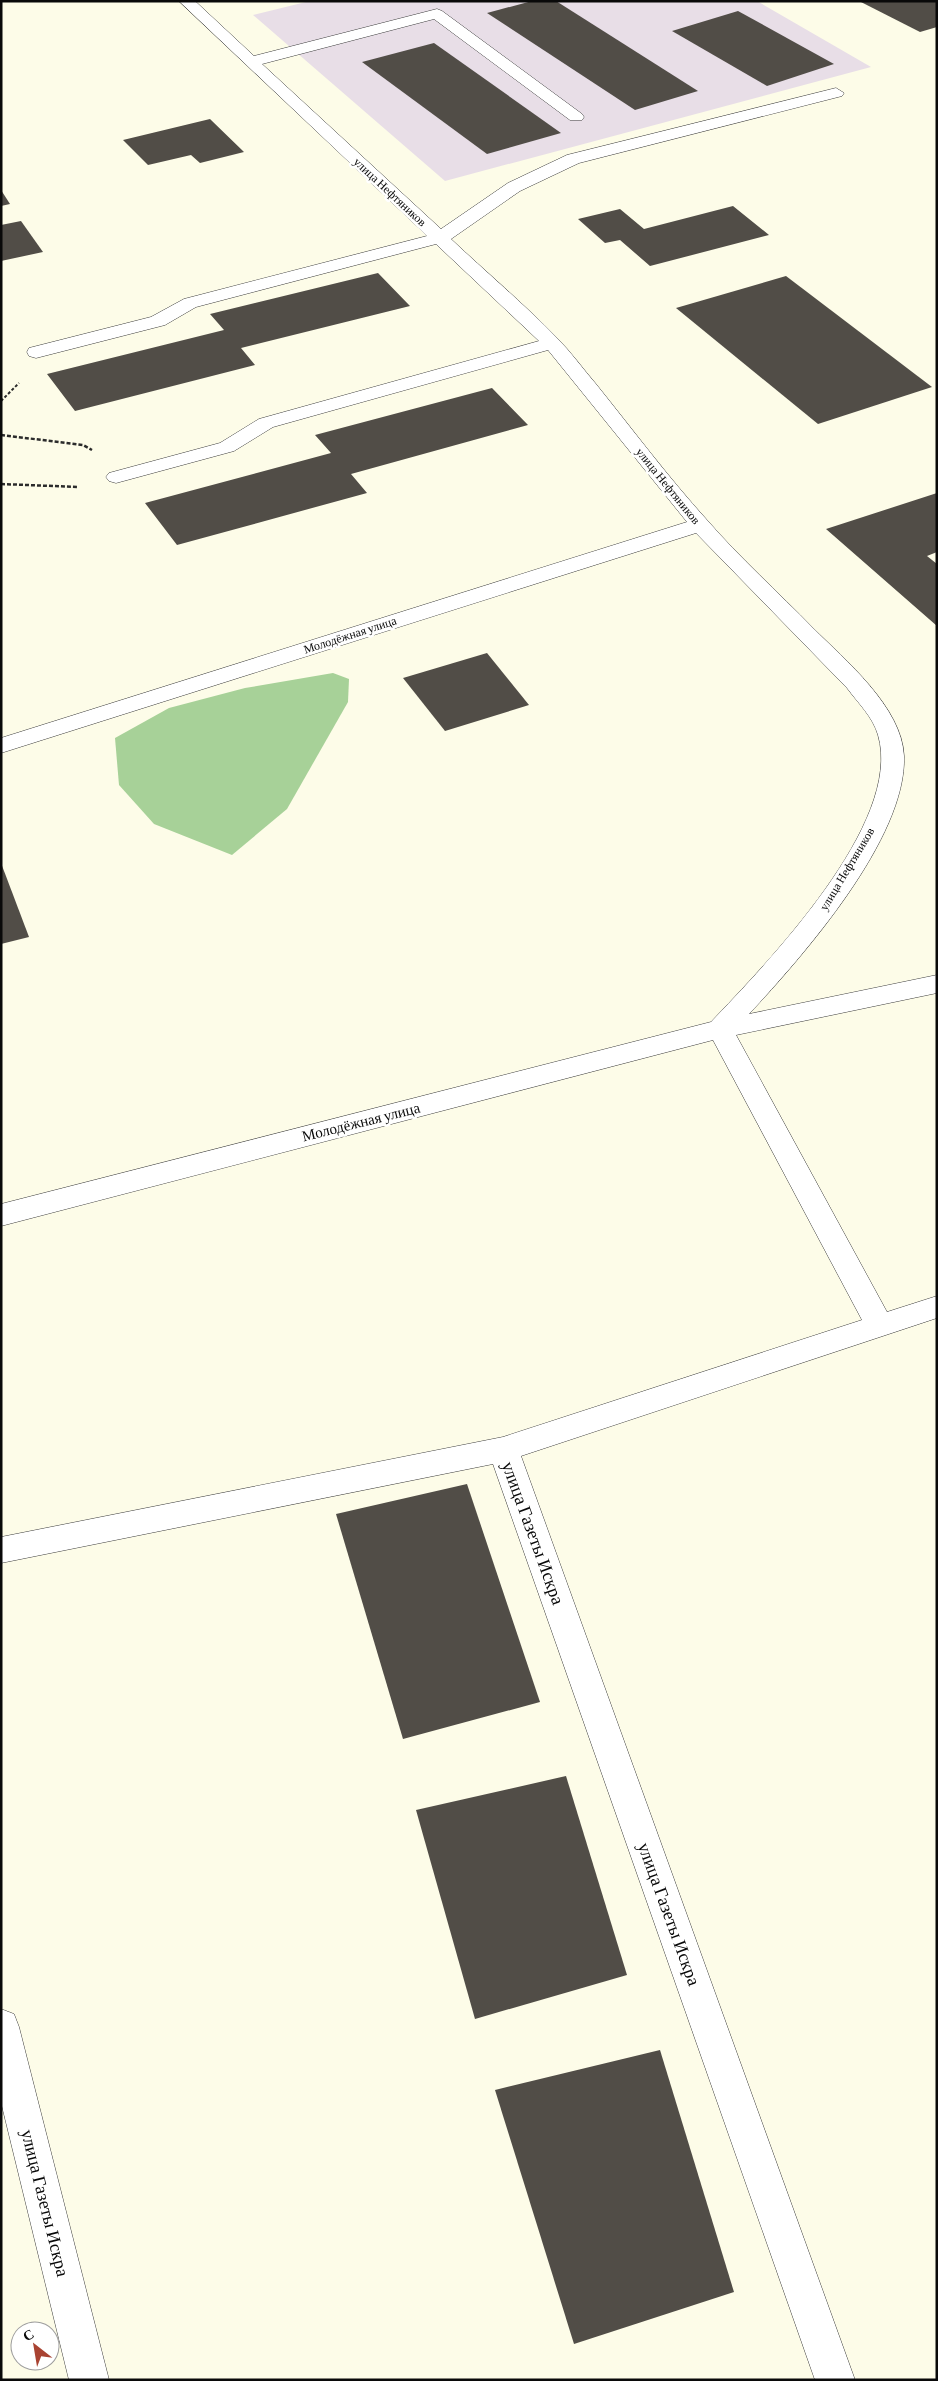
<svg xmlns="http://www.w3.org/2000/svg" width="938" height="2381" font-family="'Crimson Pro',serif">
	<rect width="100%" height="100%" fill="#fdfce8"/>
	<path fill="#e8dee7" d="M310,1H757L871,67L445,181L253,15Z"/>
	<path fill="#a7d198" d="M333,673L349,679L348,702L287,809L232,855L154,824L119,785L115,738L169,708L245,688Z"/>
	<g fill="#514d47">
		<path d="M532,1H556L698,91L635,110L487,13Z"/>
		<path d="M859,1H937V27L920,32Z"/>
		<path d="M738,11L834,64L767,86L672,31Z"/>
		<path d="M434,43L561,133L487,154L362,62Z"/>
		<path d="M210,119L244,152L200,163L191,155L148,165L123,140Z"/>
		<path d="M1,190L10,204L1,206Z"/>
		<path d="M733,206L769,235L650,266L620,240L605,243L578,219L620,209L644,229Z"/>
		<path d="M21,221L43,252L1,261V225Z"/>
		<path d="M378,273L410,306L241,348L255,365L75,411L47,374L224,330L210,314Z"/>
		<path d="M786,276L932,387L818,424L676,308Z"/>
		<path d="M492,388L528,425L351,474L367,493L177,545L145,503L331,453L315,435Z"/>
		<path d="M937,493V552L927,556L937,564V626L826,529Z"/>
		<path d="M487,653L529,705L445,731L403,678Z"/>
		<path d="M1,863L29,937L1,944Z"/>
		<path d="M467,1484L540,1702L403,1739L336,1514Z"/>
		<path d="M566,1776L627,1975L475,2019L416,1810Z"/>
		<path d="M660,2050L734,2292L574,2344L495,2090Z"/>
	</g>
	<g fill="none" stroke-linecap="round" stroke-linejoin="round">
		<g stroke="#3c3c3c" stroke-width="1">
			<g id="minor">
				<path d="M179,1H195L254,56L437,9L442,11L582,114L584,117L582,120H570L434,19L262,64L441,229L508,183L567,155L836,88L844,93L842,96L579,163L520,191L451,239C486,272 523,303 557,338C571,352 583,369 596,384C633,430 668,477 707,520C740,558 778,592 813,628C845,660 902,707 904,756C907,838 803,956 749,1014L937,975V993L736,1035L887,1312L937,1296V1318L521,1456L855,2380H815L493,1464L1,1563V1537L503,1437L862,1320L713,1040L1,1226V1204L711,1022C766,964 904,823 878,735C873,717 858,703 847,688L696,533L1,753V738L687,522L548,350L273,427L234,451L116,483L109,481L106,477L109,473L220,443L259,419L539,341L436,244L196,307L165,325L36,358L29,356L27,352L29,348L151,317L184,299L427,236Z"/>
				<path d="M1,2009L14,2014L19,2027L109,2380H69L1,2102Z"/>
			</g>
		</g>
		<path stroke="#2b2b2b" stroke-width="2" stroke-dasharray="3 2" stroke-linecap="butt" d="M1,401L19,383"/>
		<g stroke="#2b2b2b" stroke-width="2.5" stroke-dasharray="4 2" stroke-linecap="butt">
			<path d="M1,435L83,445L92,450"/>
			<path d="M1,484L78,487"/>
		</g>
		<use href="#minor" fill="#fff" fill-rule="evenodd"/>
	</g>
	<g text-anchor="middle" stroke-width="5" stroke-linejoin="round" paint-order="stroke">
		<g font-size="12" fill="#090909" stroke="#fff">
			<text transform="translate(390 192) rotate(43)" y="4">улица Нефтяников</text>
			<text transform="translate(668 486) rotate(51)" y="4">улица Нефтяников</text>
			<text transform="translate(350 635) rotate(-18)" y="4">Молодёжная улица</text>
			<text transform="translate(847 869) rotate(-59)" y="4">улица Нефтяников</text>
		</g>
		<g font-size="15" fill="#090909" stroke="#fff">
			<text transform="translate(361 1122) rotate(-14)" y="5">Молодёжная улица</text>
		</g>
		<g font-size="18" fill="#090909" stroke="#fff">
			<text transform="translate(533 1533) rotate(70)" y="6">улица Газеты Искра</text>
			<text transform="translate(669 1914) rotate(70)" y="6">улица Газеты Искра</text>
			<text transform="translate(45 2203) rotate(76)" y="6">улица Газеты Искра</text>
		</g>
	</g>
	<rect width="938" height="2381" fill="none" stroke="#090909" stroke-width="5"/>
	<g transform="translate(35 2346) rotate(329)"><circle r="24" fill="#ffffff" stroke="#9d9d9d"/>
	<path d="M0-4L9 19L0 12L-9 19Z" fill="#a94332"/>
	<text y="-8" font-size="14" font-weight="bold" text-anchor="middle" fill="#090909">С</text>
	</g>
</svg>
